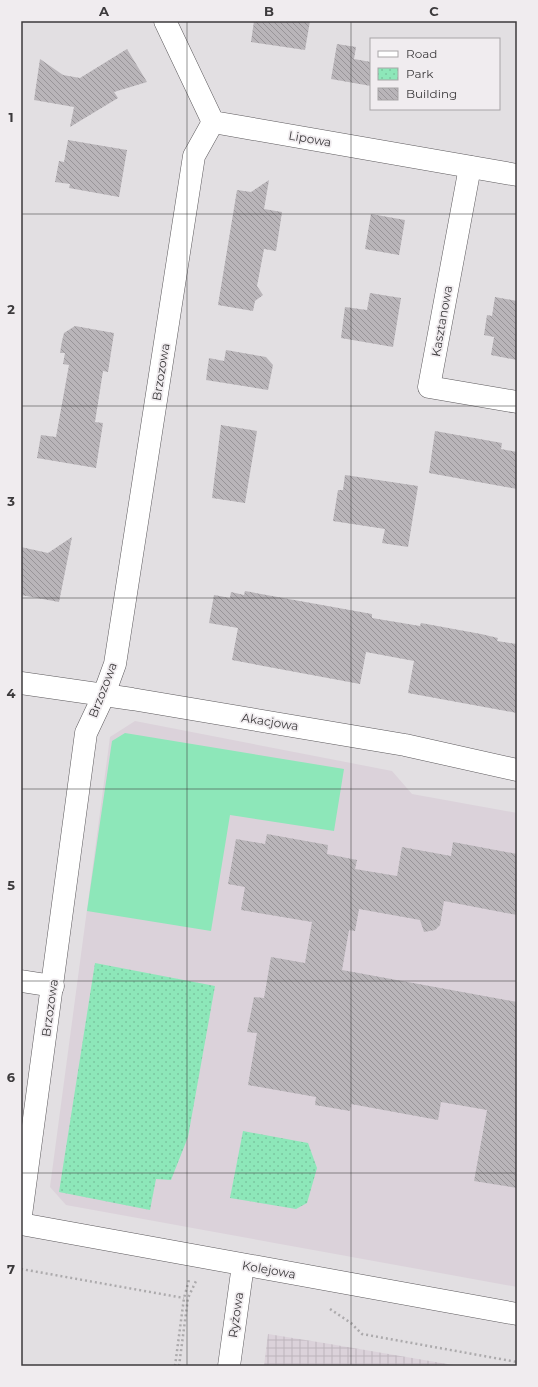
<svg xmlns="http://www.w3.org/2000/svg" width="538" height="1387" font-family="Montserrat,sans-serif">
	<defs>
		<pattern id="industrial-grid" width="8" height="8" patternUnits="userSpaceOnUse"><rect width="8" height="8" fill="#dbd2da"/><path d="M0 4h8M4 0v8" fill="none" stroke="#bdb5bc"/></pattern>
		<pattern id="park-dots" width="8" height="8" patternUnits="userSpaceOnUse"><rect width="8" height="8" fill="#8de7b9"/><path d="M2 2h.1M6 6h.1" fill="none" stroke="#7bc7a0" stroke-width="1.8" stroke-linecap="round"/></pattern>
		<pattern id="building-back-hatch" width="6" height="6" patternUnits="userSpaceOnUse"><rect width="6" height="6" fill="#b9b5b9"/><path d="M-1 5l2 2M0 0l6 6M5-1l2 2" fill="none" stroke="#989498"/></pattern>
	</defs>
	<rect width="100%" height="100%" fill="#e2dfe2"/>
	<path fill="#dbd2da" d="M135,721L392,771L412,794L517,813V1287L66,1205L50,1187L110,737Z"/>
	<path fill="url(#industrial-grid)" d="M268,1334L324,1343L459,1366H264Z"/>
	<path fill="#8de7b9" d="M125,733L344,769L334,831L230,815L211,931L87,911L112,741Z"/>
	<g fill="url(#park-dots)">
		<path d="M95,963L215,986L188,1137L171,1180L156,1179L150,1210L59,1192Z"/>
		<path d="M243,1131L308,1143L317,1168L307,1203L296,1209L230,1198Z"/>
	</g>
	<g fill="url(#building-back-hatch)">
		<path d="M254,21H310L305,50L251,42Z"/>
		<path d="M337,44L356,47L354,59L371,62V86L331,79Z"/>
		<path d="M127,49L147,82L114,92L118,98L70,127L74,107L34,100L40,59L63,75L80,78Z"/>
		<path d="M68,140L127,150L119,197L69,188L70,184L55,182L59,161L64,162Z"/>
		<path d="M269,180L264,209L282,212L276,251L264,249L257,286L263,295L255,301L253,311L218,305L237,190L251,192Z"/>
		<path d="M371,214L405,220L399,255L365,249Z"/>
		<path d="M370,293L401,298L393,347L341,338L345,307L367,310Z"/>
		<path d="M495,297L517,301V360L491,355L494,337L484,335L487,315L492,316Z"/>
		<path d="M75,326L114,333L108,372L103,371L95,422L103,423L96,468L37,458L41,435L56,437L69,365L63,364L65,353H60L62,341L64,333Z"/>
		<path d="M226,350L266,357L273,365L268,390L206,380L209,358L224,361Z"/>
		<path d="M221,425L257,431L245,503L212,498Z"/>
		<path d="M435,431L502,443L501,449L517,452V489L429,473Z"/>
		<path d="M345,475L418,486L408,547L382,543L385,529L333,521L338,490H343Z"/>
		<path d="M72,537L59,602L21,595V547L48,553Z"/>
		<path d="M245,591L372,614V618L420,626L421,623L481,634L498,638L497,641L517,644V713L408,693L414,661L366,652L360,684L232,660L238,628L209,623L214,595L230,598L231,592L244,595Z"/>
		<path d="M267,834L328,845L327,854L357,860L355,869L397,876L402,847L451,856L453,842L517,854V915L444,901L440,925L435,930L424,932L420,920L359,909L355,931L349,930L342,970L517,1002V1188L474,1181L487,1110L441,1102L438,1120L351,1104L350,1111L315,1105L316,1097L248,1085L257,1033L247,1032L254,997L264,998L271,957L305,963L312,922L241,910L245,887L228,884L236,839L265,844Z"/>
	</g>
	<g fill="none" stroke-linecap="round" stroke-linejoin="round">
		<g stroke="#5c595c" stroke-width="23">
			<g id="street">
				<path d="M165,21L213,122L517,175"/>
				<path d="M470,167L429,387L517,402"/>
				<path d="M21,683L132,699L405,745L517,770"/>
				<path d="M21,981L53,986"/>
				<path d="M21,1215L86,733L103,697L115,664L194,156L213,122"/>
				<path d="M229,1366L243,1265"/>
			</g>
		</g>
		<g stroke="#5c595c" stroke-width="23">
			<path id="secondary" d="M21,1224L517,1314"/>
		</g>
		<g stroke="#acaaac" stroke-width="2.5" stroke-dasharray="2 3" stroke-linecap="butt">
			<path d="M21,1269L184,1298"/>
			<path d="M330,1309L351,1323L362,1334L517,1362"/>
			<path d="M175,1366L184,1298L189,1280"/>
			<path d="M179,1366L188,1298L196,1281"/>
		</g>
		<use href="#street" stroke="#fff" stroke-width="22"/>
		<use href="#secondary" stroke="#fff" stroke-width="22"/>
	</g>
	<path fill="none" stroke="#3c3a3c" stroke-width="1" stroke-opacity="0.55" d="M187,21V1366M351,21V1366M21,214H517M21,406H517M21,598H517M21,789H517M21,981H517M21,1173H517"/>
	<g text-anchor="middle" stroke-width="3.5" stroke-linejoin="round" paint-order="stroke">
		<g font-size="12" fill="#3c3a3c" stroke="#f0ecef">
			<text transform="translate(310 139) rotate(10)" y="4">Lipowa</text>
			<text transform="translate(442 321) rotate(-80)" y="4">Kasztanowa</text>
			<text transform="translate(161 372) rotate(-81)" y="4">Brzozowa</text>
			<text transform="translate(103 690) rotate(-69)" y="4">Brzozowa</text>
			<text transform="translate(270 722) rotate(9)" y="4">Akacjowa</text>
			<text transform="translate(50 1008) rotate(-82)" y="4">Brzozowa</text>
			<text transform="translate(269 1270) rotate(10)" y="4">Kolejowa</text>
			<text transform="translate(236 1315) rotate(-82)" y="4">Ryżowa</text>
		</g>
	</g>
	<rect width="538" height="1387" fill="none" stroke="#f0ecef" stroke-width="44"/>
	<rect x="370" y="38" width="130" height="72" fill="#f0ecef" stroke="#a8a5a7"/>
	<rect x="378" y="51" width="20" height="6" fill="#ffffff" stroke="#a8a5a7"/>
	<text x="406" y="58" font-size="12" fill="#3c3a3c">Road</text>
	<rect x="378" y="68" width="20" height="12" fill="url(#park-dots)" stroke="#a8a5a7"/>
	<text x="406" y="78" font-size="12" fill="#3c3a3c">Park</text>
	<rect x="378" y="88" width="20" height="12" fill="url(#building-back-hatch)" stroke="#a8a5a7"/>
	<text x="406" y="98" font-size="12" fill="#3c3a3c">Building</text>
	<rect x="22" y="22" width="494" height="1343" fill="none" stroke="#3c3a3c" stroke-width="1.5"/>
	<g font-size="13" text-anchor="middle" font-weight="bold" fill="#3c3a3c">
		<text x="104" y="16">A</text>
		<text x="269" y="16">B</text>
		<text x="434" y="16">C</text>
		<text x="11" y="122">1</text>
		<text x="11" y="314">2</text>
		<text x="11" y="506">3</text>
		<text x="11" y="698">4</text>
		<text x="11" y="890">5</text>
		<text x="11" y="1082">6</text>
		<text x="11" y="1274">7</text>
	</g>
</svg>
